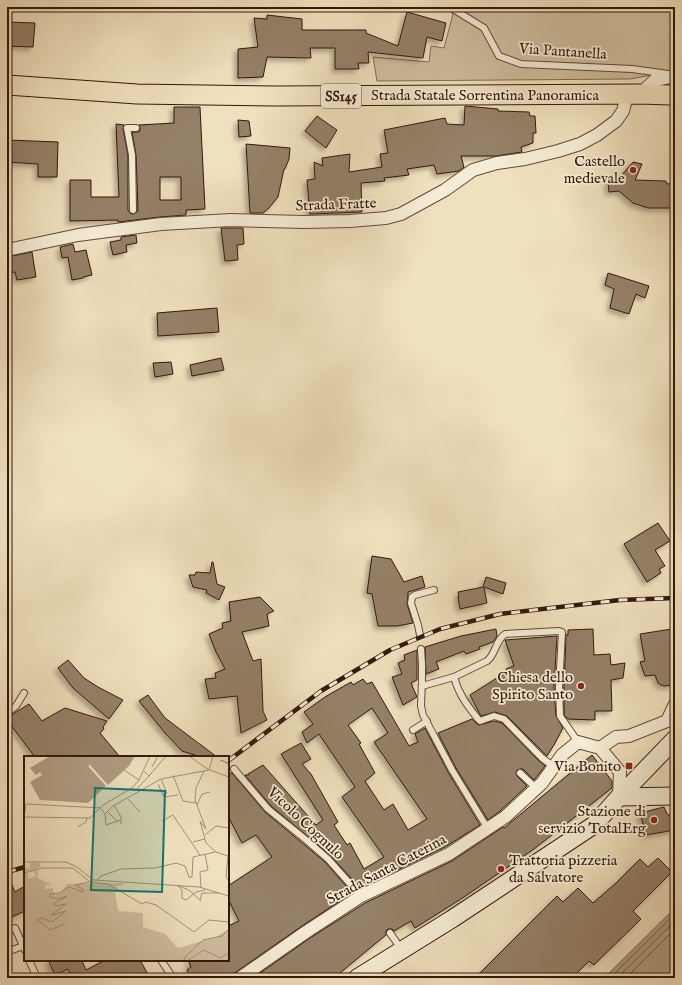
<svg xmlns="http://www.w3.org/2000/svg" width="682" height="985" font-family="'IM FELL English',serif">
	<defs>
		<filter id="shadow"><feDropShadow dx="-3.5" dy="3.5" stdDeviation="2" flood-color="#0004"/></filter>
	</defs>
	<rect width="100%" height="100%" fill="#f0e1be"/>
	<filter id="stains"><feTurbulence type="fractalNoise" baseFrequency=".005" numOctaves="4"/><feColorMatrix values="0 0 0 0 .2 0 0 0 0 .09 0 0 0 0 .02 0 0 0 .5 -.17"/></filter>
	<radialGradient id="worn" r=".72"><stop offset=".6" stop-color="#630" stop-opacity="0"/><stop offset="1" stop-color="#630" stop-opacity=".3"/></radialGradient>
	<path fill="#d0bfa0" stroke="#826b56" d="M454,7H675V71L630,79L377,81L373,57L429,62L431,46L444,48L452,18Z"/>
	<path fill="#b09c81" stroke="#7e6752" d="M675,908V978H604Z"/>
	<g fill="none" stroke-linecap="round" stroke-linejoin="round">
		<g stroke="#725a46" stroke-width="1">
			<path d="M610,978L675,914"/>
			<path d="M617,978L675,921"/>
			<path d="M626,978L675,929"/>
		</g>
	</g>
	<g fill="#958068" stroke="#33170b" fill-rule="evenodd" filter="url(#shadow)">
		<path d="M407,12L446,23L442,41L427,37L423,58L368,52L369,63H358L359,69H335V48H310L311,58L267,57L263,77L238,78V49L258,47L254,18L267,19V15L302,19V30H366V33L398,46Z"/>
		<path d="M7,22L35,23L33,47L7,46Z"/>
		<path d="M465,106L498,109V111L529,112L530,116H535L536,133H533V143L521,147L522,152L496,156H461L464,167L459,171L437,174L434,165L407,169L409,175L384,178L385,181L361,183L362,212L310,214L307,180L315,179L314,162L323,166L322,158L350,154L349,172L382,167L380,154L388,153L384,130L445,118L447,124L464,125Z"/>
		<path d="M174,107H200L205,209L186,210V215L160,217L118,222V220L70,221V180H91V197H119L116,124L124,125L123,129L128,155V210L131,214H133L137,212L138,210L136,155L132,132H138L140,131V128L139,125L174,123ZM160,177H181V200H160Z"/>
		<path d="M317,116L337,130L326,148L305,131Z"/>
		<path d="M238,120L249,121L251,136L239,137Z"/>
		<path d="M7,140L58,142L57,177H38V164L7,162Z"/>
		<path d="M246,144L290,148L289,159L285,169H284L278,197L269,208L263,213H250Z"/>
		<path d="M633,162L642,164L635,180L666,181L667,184L675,183V208H648L633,203L619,191L609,192L608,181L612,176L617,175L621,176Z"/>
		<path d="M221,228H243L244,244L237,245L238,260L225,261Z"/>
		<path d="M136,235L137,243L126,245L127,252L113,255L110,242L121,240V237Z"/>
		<path d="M73,244L75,252L86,250L92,275L83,277V278L72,280L68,257L62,258L60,247Z"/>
		<path d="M32,252L36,277L17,280L15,272L7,273V257Z"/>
		<path d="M608,273L649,286L645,298L636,294L629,314L610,308L614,289L605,285Z"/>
		<path d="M217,308L219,332L158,336L157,313Z"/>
		<path d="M221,358L224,370L192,376L190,365Z"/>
		<path d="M171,362L173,374L155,377L153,363Z"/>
		<path d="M658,523L670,541L655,550L665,566L659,569L661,573L647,582L624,544Z"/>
		<path d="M372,556L391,559L404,582L422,576L425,587L408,592V595L407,604L413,623L397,626H378L372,594L367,593Z"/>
		<path d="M212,562H213L217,584L225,587L219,600L206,593L207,590L193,587L189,575H195L196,572L210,573Z"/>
		<path d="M486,577L506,583L503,594L484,587L487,603L460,609L458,597H459L458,592L483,587Z"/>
		<path d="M260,597L274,611L267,614L269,626L242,632L253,661L261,659L263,711L267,720L241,733L237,696L209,699L205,679L216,678L215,673L225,669L216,652L209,634L223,628L222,623L231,621L229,602Z"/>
		<path d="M496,629L497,636L493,642L479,647L480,649L466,654L464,651L436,662L439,669L426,674L425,647L461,636Z"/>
		<path d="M593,629L594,655L610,654L611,665L625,663L623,678L611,680L612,711H595V720L568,719L564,715V688L566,635H568V630Z"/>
		<path d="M672,629V634L675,633V685L664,686L661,685L658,683L655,675L645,676L640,662L645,661L640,634Z"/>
		<path d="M557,636L554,688L556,716L563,728L554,745L547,756L507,716L495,712L481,716L470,695L508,671L506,669L514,666L505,640Z"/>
		<path d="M417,650V680L411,683L417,697L403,705L392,677L402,674L398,663L405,660L404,655Z"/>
		<path d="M68,660L84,678L98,687L123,700L109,719L73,688L58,668Z"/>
		<path d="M363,679L367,684L372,682L409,746L418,742L415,734L425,728L448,772L480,825L445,847L360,888L331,856L271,806L245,775H249L248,774L263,765L316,825L323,820L281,754L301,743L311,759L302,764L311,774L338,822L334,825L347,845L350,843L364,869L384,857L342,797L355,787L319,734L307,743L302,732L313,724L304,712L325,697L351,682L353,685ZM372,708L388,733L374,742L427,819L408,830L393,804L384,810L365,781L375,773L359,744L361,743L348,725Z"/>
		<path d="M148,695L165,718L217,757H201L182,751L165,733L139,701Z"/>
		<path d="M29,704L42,721L65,708L107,721L103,727L104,729L100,733L120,757H35L7,720V718Z"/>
		<path d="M472,719L477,724L479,725L494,721L502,723L539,761L545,766L534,780L523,769H521L517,770L516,772L517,776L527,786L500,811L488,820L456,768L438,733Z"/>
		<path d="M592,755L612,781V788L534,849L464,897L415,928L411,921L394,931L392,929H388L386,931V935L381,939L334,978H253L310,938L365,903L452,861L503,827L504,828Z"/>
		<path d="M228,773H232L265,812L325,862L352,893L302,926L236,972L233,974V978H191L187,970L191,967L188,960H228V926L239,921L228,899V886L272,857L256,835L242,843L228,816Z"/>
		<path d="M664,807L667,814L675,818V830L646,835L640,813Z"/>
		<path d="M658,858L672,872L633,911L641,919L594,965L589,961L572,978H475L557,896L563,902L578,888L593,903L616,883L640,859L648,867Z"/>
		<path d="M7,874L15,892L25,886V911L7,919Z"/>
		<path d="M48,960H84L82,961L86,970L105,960H140L150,978H72L73,977L68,969L55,975Z"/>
	</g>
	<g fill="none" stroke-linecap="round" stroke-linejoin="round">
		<g stroke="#624a38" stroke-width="8">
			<g id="lane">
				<path d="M450,7L484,28L499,56L521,64L632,69L668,74"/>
				<path d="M133,210L132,155L127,128H136"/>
				<path d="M420,635L418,625L411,603L412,597L415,595L434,590"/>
				<path d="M421,649L422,664V680L421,706L423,715L452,770L488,829"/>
				<path d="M454,677C459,695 467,705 478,719L480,721L494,716L504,719L542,758L553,766"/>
				<path d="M422,686L454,677L487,661C496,654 495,641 505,634L559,631L562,632L559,688L560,716L578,742"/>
				<path d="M7,713L16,706L24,693"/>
				<path d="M413,730L427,721"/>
				<path d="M234,769L268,809L305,839L328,859L361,896"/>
				<path d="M520,773L536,788"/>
				<path d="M7,931L15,928L25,950"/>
				<path d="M390,933L402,950"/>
				<path d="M7,952L23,946"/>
				<path d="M29,960L37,978"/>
				<path d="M161,960L173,978"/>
			</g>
		</g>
		<g stroke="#624a38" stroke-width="14">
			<g id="street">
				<path d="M640,94L655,80L675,76"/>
				<path d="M7,250L78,235L161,224L231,220L304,222L350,221L386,218L401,214L445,190L473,170L497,163L525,159L558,151L580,144L597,135L616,121L623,111L627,95"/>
				<path d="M600,748L616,737L629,736L667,721L675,704"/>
				<path d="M240,978L306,932L361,896L449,854L505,817L542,783L562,755L578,742L600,748L620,772L619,797"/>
			</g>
		</g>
		<g stroke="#33170b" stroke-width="19">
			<g id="secondary">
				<path d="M619,797L675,796"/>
				<path d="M357,978L452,919L594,825L619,797L675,739"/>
			</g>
		</g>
		<g stroke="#33170b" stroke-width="21">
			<path id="primary" d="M7,85L137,94L275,96L640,94L670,95L675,96"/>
		</g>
		<use href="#lane" stroke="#f5ecd5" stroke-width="6"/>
		<use href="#street" stroke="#f5ecd5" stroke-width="12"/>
		<use href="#secondary" stroke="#f5ecd5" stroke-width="17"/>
		<use href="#primary" stroke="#f0e1be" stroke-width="19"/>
		<g stroke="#33170b" stroke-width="4.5">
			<g id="rail">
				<path d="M228,761L321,691L390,650L440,629L500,614L620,600L675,598"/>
				<path d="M7,872L25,867"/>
			</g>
		</g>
		<use href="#rail" stroke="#f5ecd5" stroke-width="3" stroke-dasharray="9" stroke-linecap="butt"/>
	</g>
	<g fill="#8f2418" stroke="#f5ecd5" stroke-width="1.5">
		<circle cx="633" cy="170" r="4"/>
		<circle cx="581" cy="686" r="4"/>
		<rect x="625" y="762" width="8" height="8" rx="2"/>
		<circle cx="654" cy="820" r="4"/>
		<circle cx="501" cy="869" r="4"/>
	</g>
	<g text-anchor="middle" stroke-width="3.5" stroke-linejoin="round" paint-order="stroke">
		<rect fill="#f5ecd5" stroke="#6d5748" stroke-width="1" x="321" y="84" width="40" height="24" rx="3"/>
		<g font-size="14" font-weight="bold" fill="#33170b">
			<text x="341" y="101">SS145</text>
		</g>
		<g font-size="15" fill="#33170b" stroke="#f5ecd5">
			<text transform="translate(563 51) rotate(4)" y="5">Via Pantanella</text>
			<text x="485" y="100">Strada Statale Sorrentina Panoramica</text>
			<text transform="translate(336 204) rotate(-2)" y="5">Strada Fratte</text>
			<text transform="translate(306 823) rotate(43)" y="5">Vicolo Cognulo</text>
			<text transform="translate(386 869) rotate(-28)" y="5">Strada Santa Caterina</text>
		</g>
		<g font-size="15" fill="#33170b" stroke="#f5ecd5" text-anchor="end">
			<text x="625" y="166">Castello<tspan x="625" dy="17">medievale</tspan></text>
			<text x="573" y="682">Chiesa dello<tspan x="573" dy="17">Spirito Santo</tspan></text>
			<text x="621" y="771">Via Bonito</text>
			<text x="646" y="816">Stazione di<tspan x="646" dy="17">servizio TotalErg</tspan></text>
			<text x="509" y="865" text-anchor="start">Trattoria pizzeria<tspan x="509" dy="17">da Salvatore</tspan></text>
		</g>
	</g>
	<g transform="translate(24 756)">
		<rect width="205" height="205" fill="#f0e1be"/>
		<path d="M6,107H15L17,111L3,116L5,123L12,120L10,116L13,114L14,122L28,129H22L20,133L29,132L30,139L38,136L43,128L99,127V129L92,130L91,135L94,155L119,157V171L141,178L154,192L192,181L205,173V205H0V111L6,113Z" fill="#d0bfa0"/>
		<path d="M26,0H111L105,10L84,29L66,9L64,10L82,30L64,47L16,44L6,26L18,19L16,16L12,19L6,12Z" fill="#b09c81"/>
		<path fill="none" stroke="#b09c81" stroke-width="2" d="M92,0L100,13"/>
		<path fill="none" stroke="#a49076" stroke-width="1" d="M165,0L185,14M205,7L196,4L205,8M128,11L134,0M100,14L115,24M186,14L205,21M120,15L125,20L142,0M180,15L172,32L171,44L182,73L176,65L182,87L192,96L204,100L202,121L205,125M149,19L159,45L172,47M137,23L143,37L139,39M134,28L140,41L154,39M113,33L125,20M104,43L116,56M90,49L97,61V68M173,49L178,38L186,36M77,53L81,58L89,50L137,23L185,14L189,0M83,55L93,65M81,58L82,69L97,64M0,61L66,62L79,49L108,32L115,24L126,0M0,61L2,48L77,52M138,65L149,59L176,99M54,71L62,66L63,62M181,79L192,70L205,72M169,86L181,83M0,106H42L53,111L69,124L175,131L205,140M0,117L19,112H49L66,126L84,128L118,148L122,146L132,149L170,176L185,164L205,166M73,124L77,120L97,113L131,112L152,107L161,110L165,121H168L169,101L191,96M153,129L165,134L177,145M154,130L158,134V142L162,144L172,136L181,134M177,132L176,116L184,114L181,98M26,138V141L34,143L43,140L29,148L31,150L42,148L27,159L42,155L28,166L17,162L13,164L26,174L40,168M26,138L35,137L45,131L59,136V133L51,129L65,126M176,144L178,137H195M160,205L161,201L179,184L198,180L205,173M163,205L180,194L197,202L205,197"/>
		<path fill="#0f766e" fill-opacity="0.15" stroke="#0f766e" stroke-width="2" d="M71,32L141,35L138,136L67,134Z"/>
		<rect width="205" height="205" fill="none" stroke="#33170b" stroke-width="2"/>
	</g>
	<rect width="682" height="985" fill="none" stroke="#f0e1be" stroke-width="24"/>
	<rect x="8" y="8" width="666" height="969" fill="none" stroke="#33170b" stroke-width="2"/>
	<rect x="12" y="12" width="658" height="961" fill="none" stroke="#33170b"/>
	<rect width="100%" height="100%" filter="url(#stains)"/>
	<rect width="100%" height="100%" fill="url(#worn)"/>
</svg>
